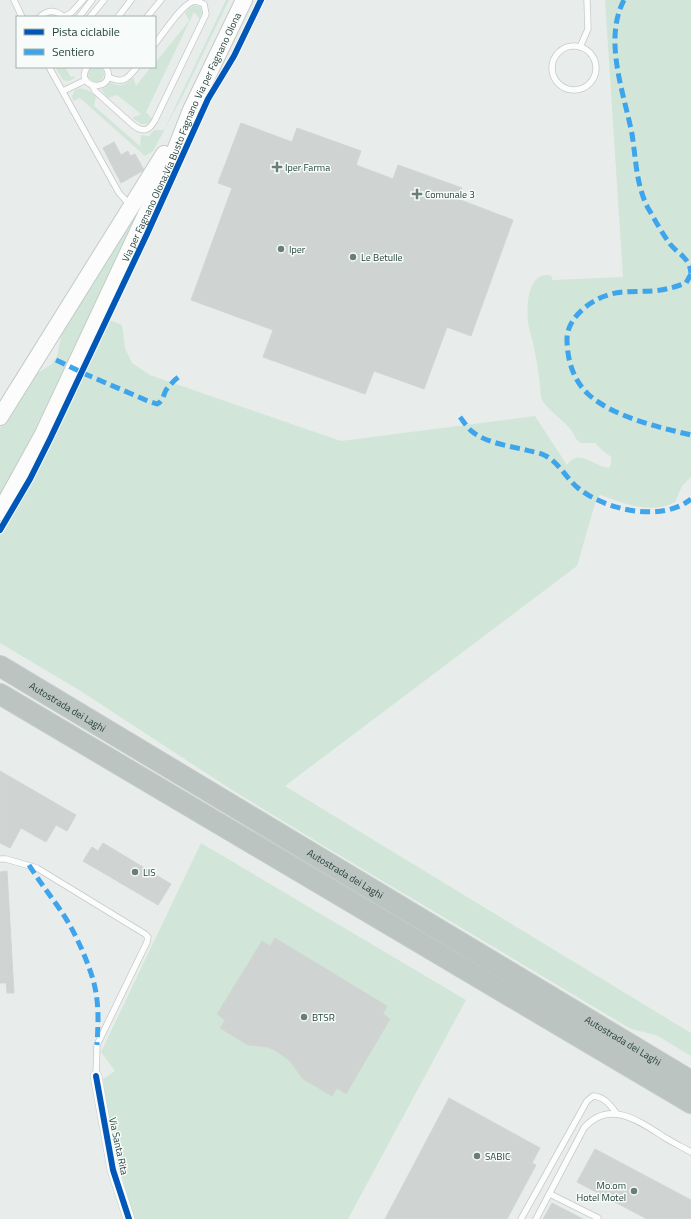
<svg xmlns="http://www.w3.org/2000/svg" width="691" height="1219" font-family="'Titillium Web',sans-serif">
	<rect width="100%" height="100%" fill="#e8edeb"/>
	<g fill="#d1e6d8">
		<path d="M226,0H229L183,95L153,151L145,156L80,98L73,101L72,96L75,90C84,86 89,91 96,96L94,106L140,146L141,135L149,136L154,130H164Z"/>
		<path d="M605,0H691V477L682,486L675,502C650,515 624,503 600,495L595,504L577,566L285,786L691,1033V1056L656,1035L631,1029L324,846L232,790L79,690L0,643V534L34,476L74,397L109,320L122,325L125,348L132,363L150,375L341,441L535,416L567,465C579,447 594,467 609,468L611,464V457L602,450L595,443H581L576,439C570,422 549,414 541,398C540,380 537,361 533,343C532,338 530,333 529,328C526,313 525,273 549,275L552,277V280L623,277Z"/>
		<path d="M192,5L199,6C203,10 202,14 200,19L194,12L146,112L152,119L147,124H141L132,118L141,114L117,95L108,98L101,89L106,87L110,82C120,88 126,85 133,77L136,86L151,67H155V63L189,21L185,13Z"/>
		<circle cx="96" cy="74" r="8"/>
		<path d="M55,67H65L71,77L74,76L75,78L69,81L63,80Z"/>
		<path d="M142,206L34,440L0,500V428L31,377L52,364L57,356L63,327L138,208Z"/>
		<path d="M201,843L466,1000L348,1219H134L112,1142L103,1079L115,1071L101,1052Z"/>
	</g>
	<g fill="#cfd4d2" stroke="#d1d6d4">
		<path d="M241,123L292,142L297,128L361,151L356,165L393,179L398,165L462,188L458,199L513,220L471,336L447,327L424,389L374,371L365,394L263,357L273,330L191,300L232,188L218,183Z"/>
		<path d="M114,142L121,155L128,151L130,156L135,154L144,170L121,183L103,148Z"/>
		<path d="M0,771L76,815L67,831L56,825L46,842L21,828L10,848L0,843Z"/>
		<path d="M103,843L171,884L158,905L83,861L92,847L98,851Z"/>
		<path d="M7,871L13,976L0,977V872Z"/>
		<path d="M275,938L387,1006L383,1014L390,1019L346,1094L337,1088L332,1096L303,1079L289,1060L276,1051L268,1047L248,1045L220,1028L225,1020L217,1014L262,941L270,946Z"/>
		<path d="M13,976L14,993H7L6,977Z"/>
		<path d="M0,977H6L7,983H0Z"/>
		<path d="M449,1098L540,1148L532,1163L536,1165L507,1219H385Z"/>
		<path d="M595,1149L691,1200V1219H647L577,1182Z"/>
		<path d="M552,1203L583,1219H543Z"/>
	</g>
	<g fill="none" stroke-linecap="round" stroke-linejoin="round">
		<g stroke="#c5cac8" stroke-width="7">
			<g id="lane">
				<path d="M14,0L22,17"/>
				<path d="M40,17C48,9 56,10 64,17"/>
				<path d="M64,17L71,13L83,0"/>
				<path d="M79,17L92,0"/>
				<path d="M90,17L104,0"/>
				<path d="M118,17L131,0"/>
				<path d="M147,17L161,0"/>
				<circle cx="574" cy="68" r="22"/>
				<path d="M580,47L588,29L587,0"/>
				<path d="M49,67L119,193L130,205"/>
				<path d="M87,67C73,91 119,92 106,67"/>
				<path d="M108,77C124,84 127,79 137,67"/>
				<path d="M92,85L95,91L133,125C143,133 149,131 155,120L206,14L204,4C201,3 198,1 195,1C183,2 163,34 155,44"/>
				<path d="M63,91L86,80"/>
				<path d="M0,859H6L37,868L145,934L148,937L147,942L97,1045L96,1076"/>
				<path d="M550,1194L598,1218"/>
				<path d="M521,1219L587,1101L593,1096C605,1097 610,1105 617,1114"/>
				<path d="M536,1219L584,1128C609,1099 639,1121 664,1137C672,1142 682,1147 691,1152"/>
			</g>
		</g>
		<g stroke="#c5cac8" stroke-width="12">
			<path id="street" d="M96,1076L113,1170L129,1219"/>
		</g>
		<g stroke="#c3cbc8" stroke-width="18">
			<g id="secondary">
				<path d="M0,417L164,154"/>
				<path id="s1" d="M0,512L43,434L171,161L191,110L244,0"/>
			</g>
		</g>
		<g stroke="#c3ccc9" stroke-width="22">
			<g id="highway">
				<path id="s2" d="M0,666L691,1081"/>
				<path d="M0,694L691,1103"/>
			</g>
		</g>
		<use href="#lane" stroke="#fcfcfc" stroke-width="5.5"/>
		<use href="#street" stroke="#fcfcfc" stroke-width="11"/>
		<use href="#secondary" stroke="#fcfcfc" stroke-width="16"/>
		<use href="#highway" stroke="#bcc4c2" stroke-width="20"/>
		<g stroke="#3ea4ec" stroke-width="5" stroke-dasharray="10 5" stroke-linecap="butt">
			<path d="M624,0C603,40 624,93 632,134C636,159 636,185 648,208C655,220 662,233 670,244C680,256 689,257 691,273"/>
			<path d="M691,274L686,283C675,287 665,290 653,291C638,292 620,290 605,296C588,302 567,319 567,339C567,359 573,380 588,394C613,417 658,427 691,435"/>
			<path d="M56,360L85,374L148,401L157,404C163,401 163,396 166,390C170,385 174,380 180,376"/>
			<path d="M460,417C464,422 469,430 474,433C488,443 509,446 526,450C532,452 540,452 546,456C560,464 566,478 578,488C605,510 662,523 691,499"/>
			<path d="M29,865C39,881 50,895 61,911C74,929 93,971 96,993C99,1010 98,1027 97,1045"/>
		</g>
		<g stroke="#f7fbf9" stroke-width="8">
			<g id="cycleway">
				<path d="M0,530L30,479L50,439L147,234L208,99L234,56L261,0"/>
				<path d="M96,1076L113,1170L129,1219"/>
			</g>
		</g>
		<use href="#cycleway" stroke="#0057b8" stroke-width="6"/>
	</g>
	<g fill="#697e78" stroke="#f7fbf9" stroke-width="1.5">
		<path d="M275 161h4v4h4v4h-4v4h-4v-4h-4v-4h4z"/>
		<path d="M415 188h4v4h4v4h-4v4h-4v-4h-4v-4h4z"/>
		<circle cx="281" cy="249" r="4"/>
		<circle cx="353" cy="257" r="4"/>
		<circle cx="135" cy="872" r="4"/>
		<circle cx="304" cy="1017" r="4"/>
		<circle cx="477" cy="1156" r="4"/>
		<circle cx="634" cy="1191" r="4"/>
	</g>
	<g text-anchor="middle" stroke-width="3" stroke-linejoin="round" paint-order="stroke">
		<g font-size="10" fill="#24423a" stroke="#f7fbf9">
			<text dy="4" stroke="none"><textPath href="#s1" startOffset="506">Via per Fagnano Olona</textPath></text>
			<text dy="4" stroke="none"><textPath href="#s1" startOffset="368">Via per Fagnano Olona;Via Busto Fagnano</textPath></text>
			<text dy="4" stroke="none"><textPath href="#s2" startOffset="79">Autostrada dei Laghi</textPath></text>
			<text dy="4" stroke="none"><textPath href="#s2" startOffset="403">Autostrada dei Laghi</textPath></text>
			<text dy="4" stroke="none"><textPath href="#s2" startOffset="727">Autostrada dei Laghi</textPath></text>
			<text transform="translate(119 1146) rotate(78)" y="4">Via Santa Rita</text>
		</g>
		<g font-size="10" fill="#24423a" stroke="#f7fbf9" text-anchor="start">
			<text x="285" y="171">Iper Farma</text>
			<text x="425" y="198">Comunale 3</text>
			<text x="289" y="253">Iper</text>
			<text x="361" y="261">Le Betulle</text>
			<text x="143" y="876">LIS</text>
			<text x="312" y="1021">BTSR</text>
			<text x="485" y="1160">SABIC</text>
			<text x="626" y="1189" text-anchor="end">Mo.om<tspan x="626" dy="12">Hotel Motel</tspan></text>
		</g>
	</g>
	<rect x="16" y="16" width="140" height="52" fill="#f7fbf9" stroke="#a3b1ad"/>
	<rect x="24" y="29" width="20" height="6" fill="#0057b8" stroke="#a3b1ad"/>
	<text x="52" y="36" font-size="12" fill="#24423a">Pista ciclabile</text>
	<rect x="24" y="49" width="20" height="6" fill="#3ea4ec" stroke="#a3b1ad"/>
	<text x="52" y="56" font-size="12" fill="#24423a">Sentiero</text>
</svg>
